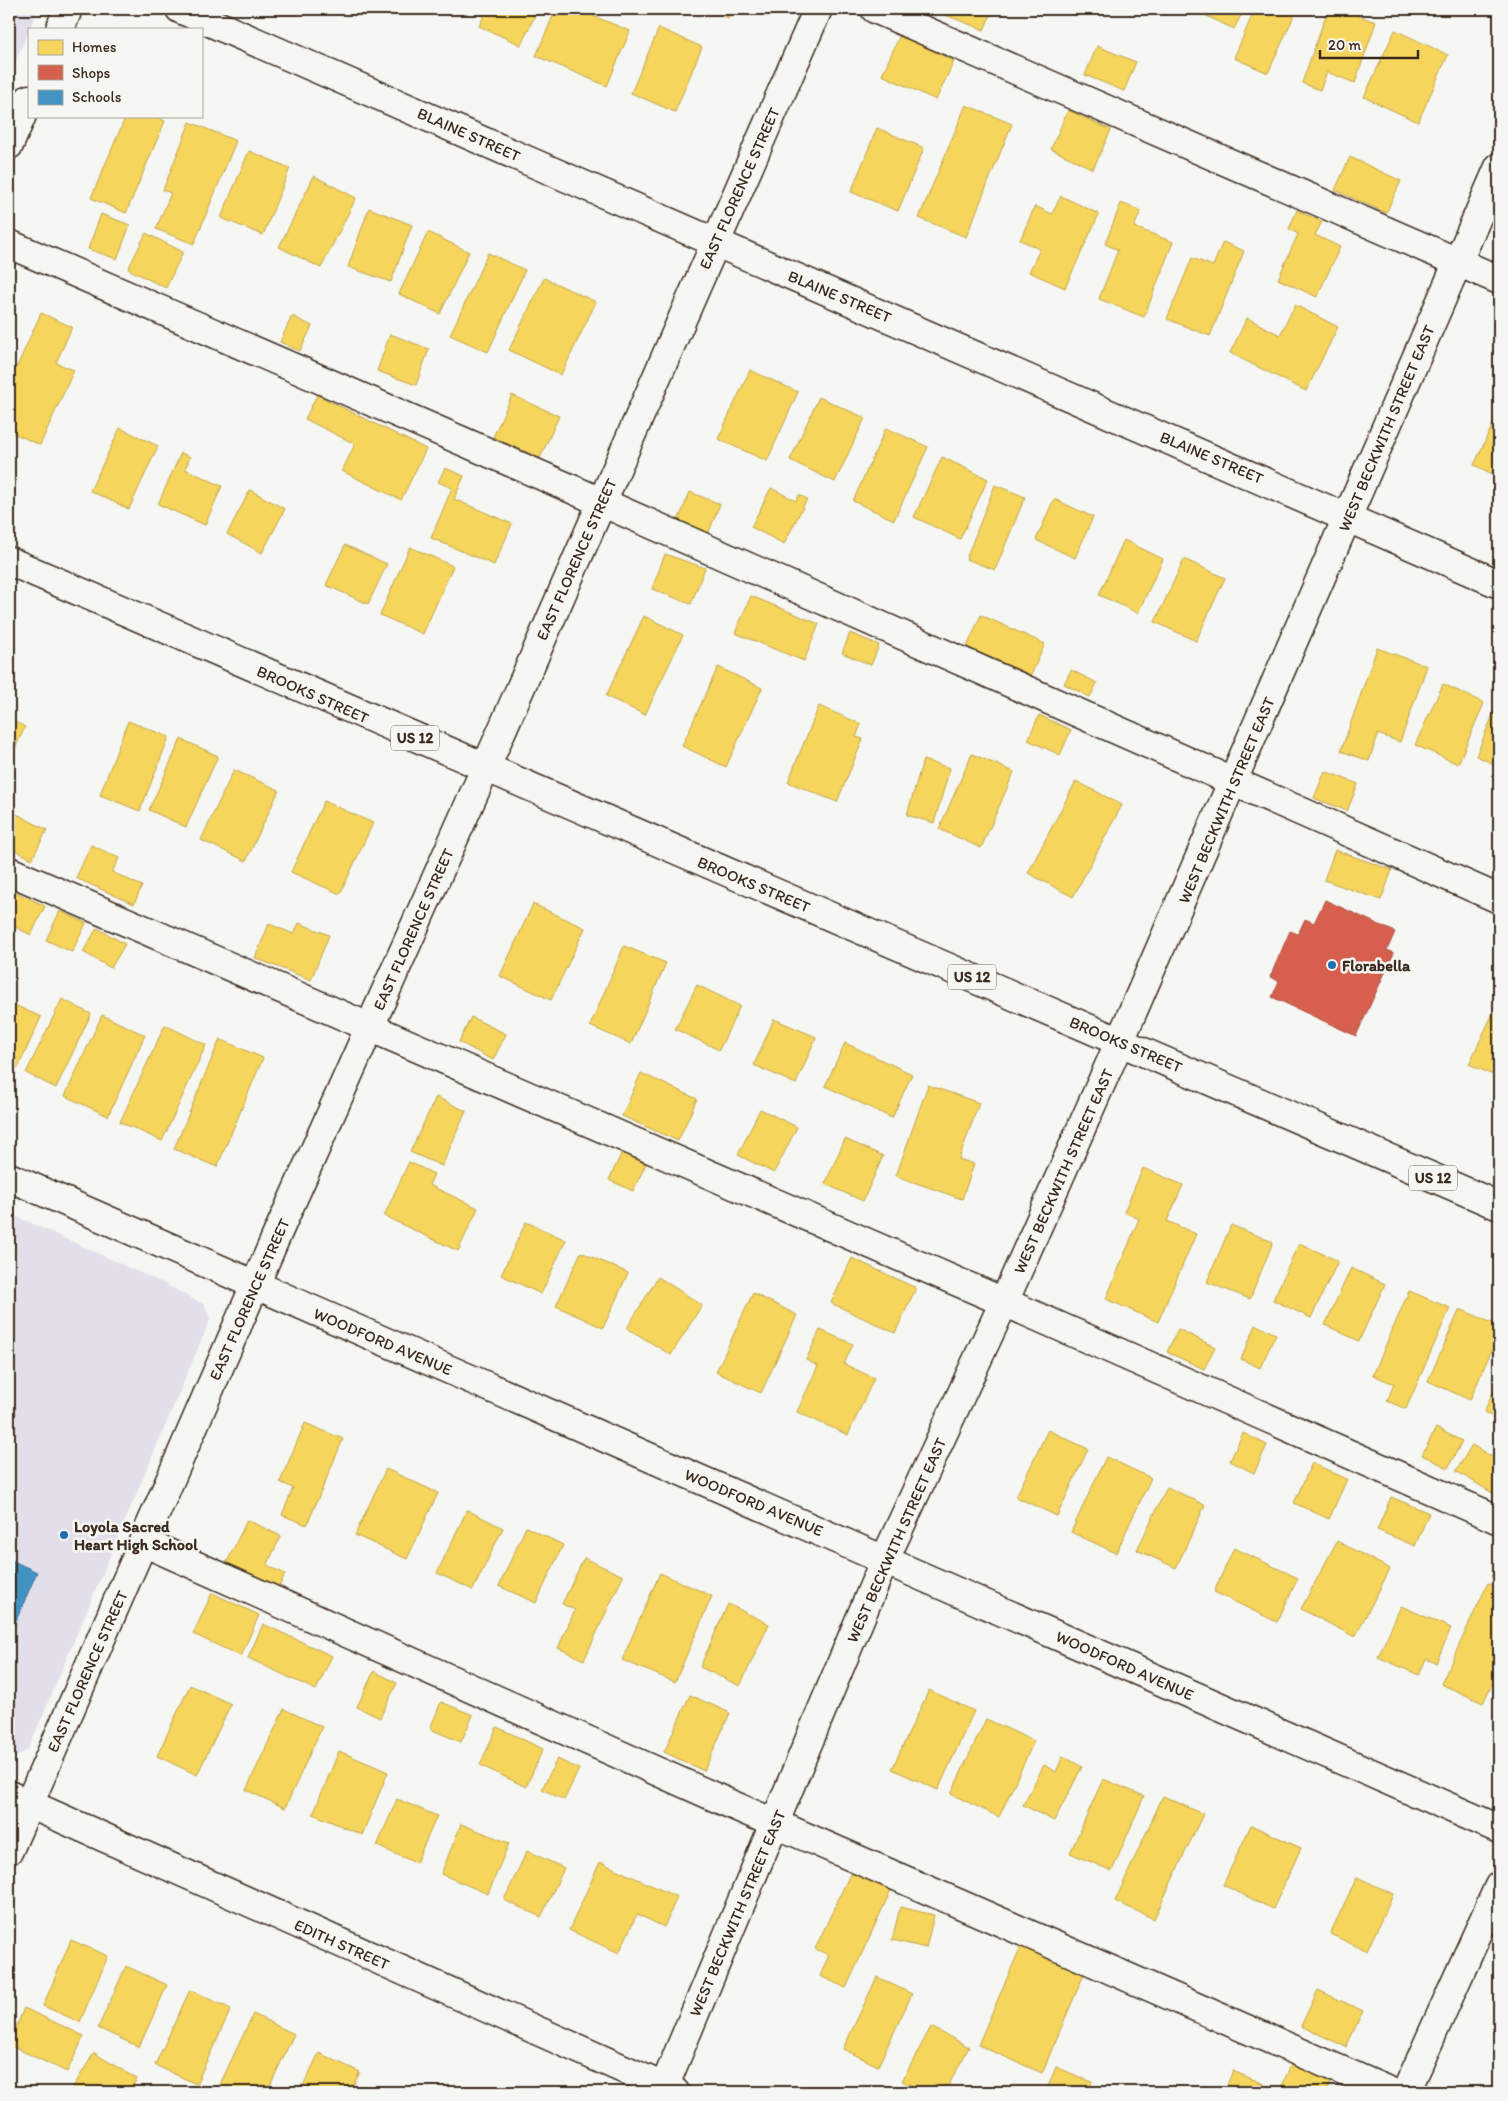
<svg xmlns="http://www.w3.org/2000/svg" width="1508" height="2101" font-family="Itim,sans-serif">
	<rect width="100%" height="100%" fill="#f6f6f2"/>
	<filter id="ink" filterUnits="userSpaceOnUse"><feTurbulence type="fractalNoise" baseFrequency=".02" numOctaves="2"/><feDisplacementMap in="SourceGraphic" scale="10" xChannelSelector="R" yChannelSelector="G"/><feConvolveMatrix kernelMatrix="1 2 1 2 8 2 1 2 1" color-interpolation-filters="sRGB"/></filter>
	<g filter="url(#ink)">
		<g fill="#e3dfea">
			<path d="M9,9H38L9,77Z"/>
			<path d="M9,1213L163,1283L205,1305L210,1320L28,1750L9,1761Z"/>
		</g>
		<g fill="#f6d55c" stroke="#bea249">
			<path d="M487,9H538L521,45L479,26Z"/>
			<path d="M556,9H576L630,31L607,86L536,56Z"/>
			<path d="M709,9H732L728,18Z"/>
			<path d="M930,9H993L984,30Z"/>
			<path d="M1192,9H1244L1234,29Z"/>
			<path d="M1255,9H1297L1268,73L1234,58Z"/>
			<path d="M1328,9H1339L1376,22L1355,83L1327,72L1320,90L1302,83Z"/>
			<path d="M659,28L702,47L675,112L631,93Z"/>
			<path d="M1395,30L1448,55L1418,122L1364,97Z"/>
			<path d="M900,35L954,61L936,100L882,75Z"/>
			<path d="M1097,46L1136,62L1124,91L1085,75Z"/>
			<path d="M966,105L1012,124L966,237L919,218Z"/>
			<path d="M1068,110L1111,130L1093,169L1051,149Z"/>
			<path d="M126,116H155L165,121L126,213L91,198Z"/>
			<path d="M190,122L236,141L194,244L156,229L171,193L163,190Z"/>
			<path d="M877,128L924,148L898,211L851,192Z"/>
			<path d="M249,151L290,168L263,235L221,218Z"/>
			<path d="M1350,157L1401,181L1386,213L1335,190Z"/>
			<path d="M314,176L356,198L321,268L279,247Z"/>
			<path d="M1061,196L1099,214L1065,288L1029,272L1040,249L1020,240L1035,206L1052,214Z"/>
			<path d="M1121,203L1141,211L1134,227L1173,242L1144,317L1099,299L1118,250L1105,244Z"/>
			<path d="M369,208L412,225L391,282L348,267Z"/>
			<path d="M1297,210L1322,222L1315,235L1340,247L1317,297L1278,279L1298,234L1289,229Z"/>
			<path d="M101,214L130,225L117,259L88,249Z"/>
			<path d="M428,232L469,252L440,314L399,294Z"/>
			<path d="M146,233L183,252L166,288L128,269Z"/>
			<path d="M1223,242L1244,251L1210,336L1167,319L1192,258L1213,266Z"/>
			<path d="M488,253L525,270L488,352L450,335Z"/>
			<path d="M544,278L596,302L561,375L509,350Z"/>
			<path d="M1295,305L1338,327L1306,391L1230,353L1247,318L1280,335Z"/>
			<path d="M41,313L72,327L56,363L74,370L40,445L9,431V384Z"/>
			<path d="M292,316L312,326L300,351L280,342Z"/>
			<path d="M390,334L429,349L416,385L377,371Z"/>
			<path d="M750,370L798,392L767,461L718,439Z"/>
			<path d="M317,395L426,449L401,500L342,471L355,444L305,419Z"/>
			<path d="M512,395L559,416L540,458L493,437Z"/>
			<path d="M819,397L865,418L835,482L790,460Z"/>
			<path d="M1499,411V477L1474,465Z"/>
			<path d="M120,428L158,446L129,509L90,491Z"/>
			<path d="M886,428L928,447L894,520L853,501Z"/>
			<path d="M181,453L190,457L185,469L222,486L205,525L158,504Z"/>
			<path d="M942,457L988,479L960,539L914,517Z"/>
			<path d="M445,468L464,476L454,499L512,524L494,565L431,538L452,488L438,482Z"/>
			<path d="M995,485L1025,497L995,570L966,559Z"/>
			<path d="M771,488L796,501L799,495L807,499L784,544L751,527Z"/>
			<path d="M250,490L285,509L262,553L227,534Z"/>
			<path d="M690,492L720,504L708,534L678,521Z"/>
			<path d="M1054,499L1093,517L1075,558L1036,540Z"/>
			<path d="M1124,540L1163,559L1138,613L1099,595Z"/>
			<path d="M345,545L387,564L368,604L326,585Z"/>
			<path d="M410,547L453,566L423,634L380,615Z"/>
			<path d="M665,554L705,568L691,604L652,589Z"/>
			<path d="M1184,559L1225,578L1196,641L1155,622Z"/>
			<path d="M751,596L819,624L804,661L735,633Z"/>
			<path d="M981,615L1045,644L1031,675L967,647Z"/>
			<path d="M644,616L683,635L645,715L606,696Z"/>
			<path d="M850,633L879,645L871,665L842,653Z"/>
			<path d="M1377,648L1427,666L1400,742L1378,734L1369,761L1341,751Z"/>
			<path d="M718,667L762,688L726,767L682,746Z"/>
			<path d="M1071,670L1097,683L1090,697L1064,684Z"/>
			<path d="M1443,684L1484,703L1458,764L1415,745Z"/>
			<path d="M819,706L861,724L856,737L863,739L837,802L788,782Z"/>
			<path d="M1495,710L1499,711V766L1476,756Z"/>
			<path d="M1039,715L1071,730L1060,755L1028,740Z"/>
			<path d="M9,719L25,727L9,761Z"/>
			<path d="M128,721L169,737L140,811L100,795Z"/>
			<path d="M181,739L218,756L186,827L149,810Z"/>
			<path d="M972,754L1014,772L981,848L939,829Z"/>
			<path d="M923,760L950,768L934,823L907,815Z"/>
			<path d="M234,770L279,790L246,861L201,840Z"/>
			<path d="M1325,771L1358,784L1347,811L1314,798Z"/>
			<path d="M1076,781L1122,805L1073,897L1028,873Z"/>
			<path d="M324,801L373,823L340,894L291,872Z"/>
			<path d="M9,810L47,830L32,859L9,847Z"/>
			<path d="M91,845L119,858L112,872L142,886L134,904L76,878Z"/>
			<path d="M1335,850L1392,870L1381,900L1324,880Z"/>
			<path d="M9,889L45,906L31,935L9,924Z"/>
			<path d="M533,904L585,928L551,1000L500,976Z"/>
			<path d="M60,911L86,923L72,952L46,940Z"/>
			<path d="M299,923L329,935L311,980L255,958L269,924L294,934Z"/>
			<path d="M97,928L125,944L111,968L83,952Z"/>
			<path d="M624,946L666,963L631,1044L590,1026Z"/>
			<path d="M697,985L740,1006L719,1050L675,1029Z"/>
			<path d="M62,999L91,1014L56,1088L26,1073Z"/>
			<path d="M10,1003L41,1017L18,1068L9,1064Z"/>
			<path d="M1494,1011L1499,1013V1078L1469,1064Z"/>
			<path d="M102,1015L145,1035L108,1116L65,1096Z"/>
			<path d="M471,1017L506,1034L493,1060L459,1042Z"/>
			<path d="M774,1019L816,1037L796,1084L754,1065Z"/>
			<path d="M165,1025L206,1045L162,1141L120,1122Z"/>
			<path d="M220,1039L263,1058L217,1167L174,1149Z"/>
			<path d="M845,1043L912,1074L892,1118L825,1086Z"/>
			<path d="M641,1073L697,1099L678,1141L622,1116Z"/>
			<path d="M928,1085L979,1103L959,1159L974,1164L962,1199L896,1176Z"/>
			<path d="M436,1097L466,1111L442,1166L410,1152Z"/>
			<path d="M760,1109L797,1127L774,1173L738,1155Z"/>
			<path d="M845,1139L883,1156L863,1201L825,1184Z"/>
			<path d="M622,1152L646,1164L633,1191L609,1180Z"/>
			<path d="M409,1162L434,1174L429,1185L478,1208L458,1251L384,1216Z"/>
			<path d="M1143,1168L1183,1185L1167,1221L1196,1234L1158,1322L1106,1299L1139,1219L1124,1212Z"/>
			<path d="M526,1222L566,1240L541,1294L501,1275Z"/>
			<path d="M1231,1225L1273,1242L1250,1299L1207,1282Z"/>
			<path d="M1299,1243L1338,1261L1311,1318L1273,1300Z"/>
			<path d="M581,1252L628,1273L603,1328L556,1306Z"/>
			<path d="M852,1258L916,1288L895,1333L831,1303Z"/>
			<path d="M1351,1268L1385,1284L1359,1341L1325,1325Z"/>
			<path d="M658,1277L702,1305L671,1355L627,1328Z"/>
			<path d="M1409,1291L1450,1308L1406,1409L1387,1401L1394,1384L1373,1375Z"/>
			<path d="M753,1293L797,1315L761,1393L716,1372Z"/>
			<path d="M1460,1309L1499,1326V1333L1470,1400L1428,1381Z"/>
			<path d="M1256,1325L1276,1334L1260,1368L1241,1359Z"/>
			<path d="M1178,1329L1215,1347L1204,1369L1167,1352Z"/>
			<path d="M820,1330L853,1344L844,1364L874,1378L848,1435L797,1412L818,1366L806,1360Z"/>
			<path d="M1499,1379V1420L1484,1412Z"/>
			<path d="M305,1423L343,1439L307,1525L282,1515L293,1488L280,1482Z"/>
			<path d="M1436,1428L1462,1441L1448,1468L1422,1455Z"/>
			<path d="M1048,1430L1088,1449L1057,1516L1016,1497Z"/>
			<path d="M1243,1433L1267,1445L1254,1473L1230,1461Z"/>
			<path d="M1472,1445L1499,1461V1497L1456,1471Z"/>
			<path d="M1106,1457L1151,1478L1116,1553L1071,1532Z"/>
			<path d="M1312,1463L1347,1479L1329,1519L1294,1503Z"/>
			<path d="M386,1469L438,1493L407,1559L355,1535Z"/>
			<path d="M1167,1487L1205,1505L1176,1568L1137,1550Z"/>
			<path d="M1391,1497L1429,1513L1415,1546L1377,1530Z"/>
			<path d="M467,1510L503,1528L473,1590L437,1573Z"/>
			<path d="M247,1520L281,1536L267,1565L285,1574L278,1589L226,1564Z"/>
			<path d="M526,1527L563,1545L536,1603L499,1586Z"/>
			<path d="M1337,1541L1390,1569L1355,1637L1301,1609Z"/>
			<path d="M1234,1548L1298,1578L1277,1622L1214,1592Z"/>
			<path d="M1499,1557V1580L1491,1577Z"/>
			<path d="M584,1558L623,1576L584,1660L558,1648L575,1610L562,1604Z"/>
			<path d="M660,1573L712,1596L675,1682L622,1660Z"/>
			<path d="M1488,1583L1499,1589V1669L1483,1703L1441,1684Z"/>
			<path d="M212,1593L259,1615L241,1656L193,1634Z"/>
			<path d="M728,1604L769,1624L740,1686L700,1667Z"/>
			<path d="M1401,1606L1451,1628L1436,1663L1426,1659L1419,1675L1378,1657Z"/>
			<path d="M263,1624L332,1656L316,1690L248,1658Z"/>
			<path d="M374,1671L397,1683L380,1718L357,1707Z"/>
			<path d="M190,1685L231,1704L197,1775L157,1756Z"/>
			<path d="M929,1690L974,1711L938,1790L892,1769Z"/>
			<path d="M690,1695L730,1713L704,1771L664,1752Z"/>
			<path d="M441,1702L473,1715L461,1742L430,1729Z"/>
			<path d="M284,1709L322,1727L285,1808L246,1790Z"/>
			<path d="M986,1719L1034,1741L999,1817L951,1794Z"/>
			<path d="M497,1727L543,1749L526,1787L480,1765Z"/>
			<path d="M339,1751L388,1772L362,1835L313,1814Z"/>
			<path d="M1063,1756L1082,1767L1054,1821L1023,1805L1044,1765L1056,1772Z"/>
			<path d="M557,1759L579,1769L564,1800L542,1789Z"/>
			<path d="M1103,1779L1144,1796L1112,1871L1070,1853Z"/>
			<path d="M1163,1796L1203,1814L1154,1919L1115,1901Z"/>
			<path d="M397,1799L437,1816L416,1863L377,1846Z"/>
			<path d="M461,1824L509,1843L488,1894L441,1874Z"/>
			<path d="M1251,1825L1301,1848L1273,1909L1223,1885Z"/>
			<path d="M527,1851L564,1868L541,1917L504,1900Z"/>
			<path d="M600,1862L677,1897L664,1927L637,1914L619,1953L569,1930Z"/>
			<path d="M851,1872L891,1890L846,1988L820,1976L829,1955L815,1949Z"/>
			<path d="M1357,1877L1393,1894L1367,1951L1330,1934Z"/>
			<path d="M900,1907L934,1915L926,1948L892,1940Z"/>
			<path d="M71,1940L108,1956L80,2022L43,2006Z"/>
			<path d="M1021,1946L1084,1974L1042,2073L978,2045Z"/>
			<path d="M126,1966L167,1985L139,2047L98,2028Z"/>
			<path d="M877,1977L912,1994L878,2066L843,2049Z"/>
			<path d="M190,1990L231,2009L196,2084L155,2065Z"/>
			<path d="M1318,1990L1363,2011L1346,2047L1301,2026Z"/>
			<path d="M24,2008L84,2036L67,2072L9,2045Z"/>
			<path d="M253,2014L294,2034L267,2092H221L217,2091Z"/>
			<path d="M931,2027L969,2047L945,2092H924L902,2081Z"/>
			<path d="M94,2053L137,2079L129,2092H78L72,2089Z"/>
			<path d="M319,2053L360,2072L350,2092H300Z"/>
			<path d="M1292,2062L1332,2078L1327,2092H1288L1281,2089Z"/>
			<path d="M1056,2067L1092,2082L1088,2092H1046Z"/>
			<path d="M1233,2071L1264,2084L1260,2092H1224Z"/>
		</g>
		<path fill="#d6604d" stroke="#a8503f" d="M1325,900L1395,932L1387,950L1394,953L1356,1036L1272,997L1279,981L1270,977L1290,931L1298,934L1305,919L1314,923Z"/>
		<path fill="#4393c3" stroke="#417492" d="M9,1559L37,1572L9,1637Z"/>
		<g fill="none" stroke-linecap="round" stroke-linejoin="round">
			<g stroke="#3b2a1e" stroke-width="31">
				<g id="minor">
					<path d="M180,9L1499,584"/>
					<path d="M875,9L1499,280"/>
					<path d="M60,29L68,9"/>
					<path d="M9,145L29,99"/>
					<path d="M9,244L547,478L1499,899"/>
					<path d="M9,871L1004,1302L1499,1520"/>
					<path d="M9,1177L1499,1829"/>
					<path d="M143,1542L728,1803L1391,2092"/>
					<path d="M9,1795L675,2092"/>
					<path d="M9,1850L279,1230L485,769L818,9"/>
					<path d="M662,2092L885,1559L1004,1302L1120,1041L1499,167"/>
					<path d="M1406,2092L1499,1886"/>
				</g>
			</g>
			<g stroke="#3b2a1e" stroke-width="31">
				<path id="highway" d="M9,561C505,778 1003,990 1499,1206"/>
			</g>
			<use href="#minor" stroke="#f6f6f2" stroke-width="28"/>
			<use href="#highway" stroke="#f6f6f2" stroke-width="28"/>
		</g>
	</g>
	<g fill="#1f6fb2" stroke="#f6f6f2" stroke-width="2">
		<circle cx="1332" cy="965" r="5"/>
		<circle cx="64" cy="1535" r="5"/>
	</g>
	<g text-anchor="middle" stroke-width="5" stroke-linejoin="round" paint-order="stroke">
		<g fill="#f6f6f2" stroke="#73675e" stroke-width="1">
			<rect x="391" y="725.5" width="48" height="25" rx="4"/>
			<rect x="948" y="964.5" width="48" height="25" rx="4"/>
			<rect x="1409" y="1165.5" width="48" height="25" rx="4"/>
		</g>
		<g font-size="15" font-weight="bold" fill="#3b2a1e">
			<text x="415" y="743">US 12</text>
			<text x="972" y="982">US 12</text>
			<text x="1433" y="1183">US 12</text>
		</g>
		<g font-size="16" fill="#3b2a1e" stroke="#f6f6f2">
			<text transform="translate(469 134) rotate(24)" y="6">BLAINE STREET</text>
			<text transform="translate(739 188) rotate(-66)" y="6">EAST FLORENCE STREET</text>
			<text transform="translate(840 296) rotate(23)" y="6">BLAINE STREET</text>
			<text transform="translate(1386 428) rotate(-67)" y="6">WEST BECKWITH STREET EAST</text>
			<text transform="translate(1212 457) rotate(23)" y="6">BLAINE STREET</text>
			<text transform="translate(576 559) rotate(-66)" y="6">EAST FLORENCE STREET</text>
			<text transform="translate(313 694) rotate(24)" y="6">BROOKS STREET</text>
			<text transform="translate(1226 800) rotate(-67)" y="6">WEST BECKWITH STREET EAST</text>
			<text transform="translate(754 884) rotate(23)" y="6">BROOKS STREET</text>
			<text transform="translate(413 929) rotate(-66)" y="6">EAST FLORENCE STREET</text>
			<text transform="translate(1126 1044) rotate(23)" y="6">BROOKS STREET</text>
			<text transform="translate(1063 1171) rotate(-66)" y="6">WEST BECKWITH STREET EAST</text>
			<text transform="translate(249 1299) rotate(-66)" y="6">EAST FLORENCE STREET</text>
			<text transform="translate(383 1341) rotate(23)" y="6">WOODFORD AVENUE</text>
			<text transform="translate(754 1502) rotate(23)" y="6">WOODFORD AVENUE</text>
			<text transform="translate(896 1540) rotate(-66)" y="6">WEST BECKWITH STREET EAST</text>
			<text transform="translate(1125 1665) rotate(24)" y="6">WOODFORD AVENUE</text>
			<text transform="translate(87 1671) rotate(-66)" y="6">EAST FLORENCE STREET</text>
			<text transform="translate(737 1913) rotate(-67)" y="6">WEST BECKWITH STREET EAST</text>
			<text transform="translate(342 1944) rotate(24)" y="6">EDITH STREET</text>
		</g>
		<g font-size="16" font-weight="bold" fill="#3b2a1e" stroke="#f6f6f2" text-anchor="start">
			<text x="1342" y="971">Florabella</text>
			<text x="74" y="1532">Loyola Sacred<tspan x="74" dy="18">Heart High School</tspan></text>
		</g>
	</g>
	<rect width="1508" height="2101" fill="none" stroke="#f6f6f2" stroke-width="30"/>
	<rect x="15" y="15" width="1478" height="2071" fill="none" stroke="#3b2a1e" stroke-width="2" filter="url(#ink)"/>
	<rect x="28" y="28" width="175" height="90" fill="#f6f6f2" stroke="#aba49d"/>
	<rect x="38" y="40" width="25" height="15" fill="#f6d55c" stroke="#aba49d"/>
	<text x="72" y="52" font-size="15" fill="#3b2a1e">Homes</text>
	<rect x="38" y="65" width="25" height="15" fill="#d6604d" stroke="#aba49d"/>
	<text x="72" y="78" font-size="15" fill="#3b2a1e">Shops</text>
	<rect x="38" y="90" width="25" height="15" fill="#4393c3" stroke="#aba49d"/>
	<text x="72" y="102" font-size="15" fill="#3b2a1e">Schools</text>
	<path d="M1320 50v8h98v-8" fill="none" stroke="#3b2a1e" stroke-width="2.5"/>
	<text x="1328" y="50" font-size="15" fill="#3b2a1e" stroke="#f6f6f2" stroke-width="4" paint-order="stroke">20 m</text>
</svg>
